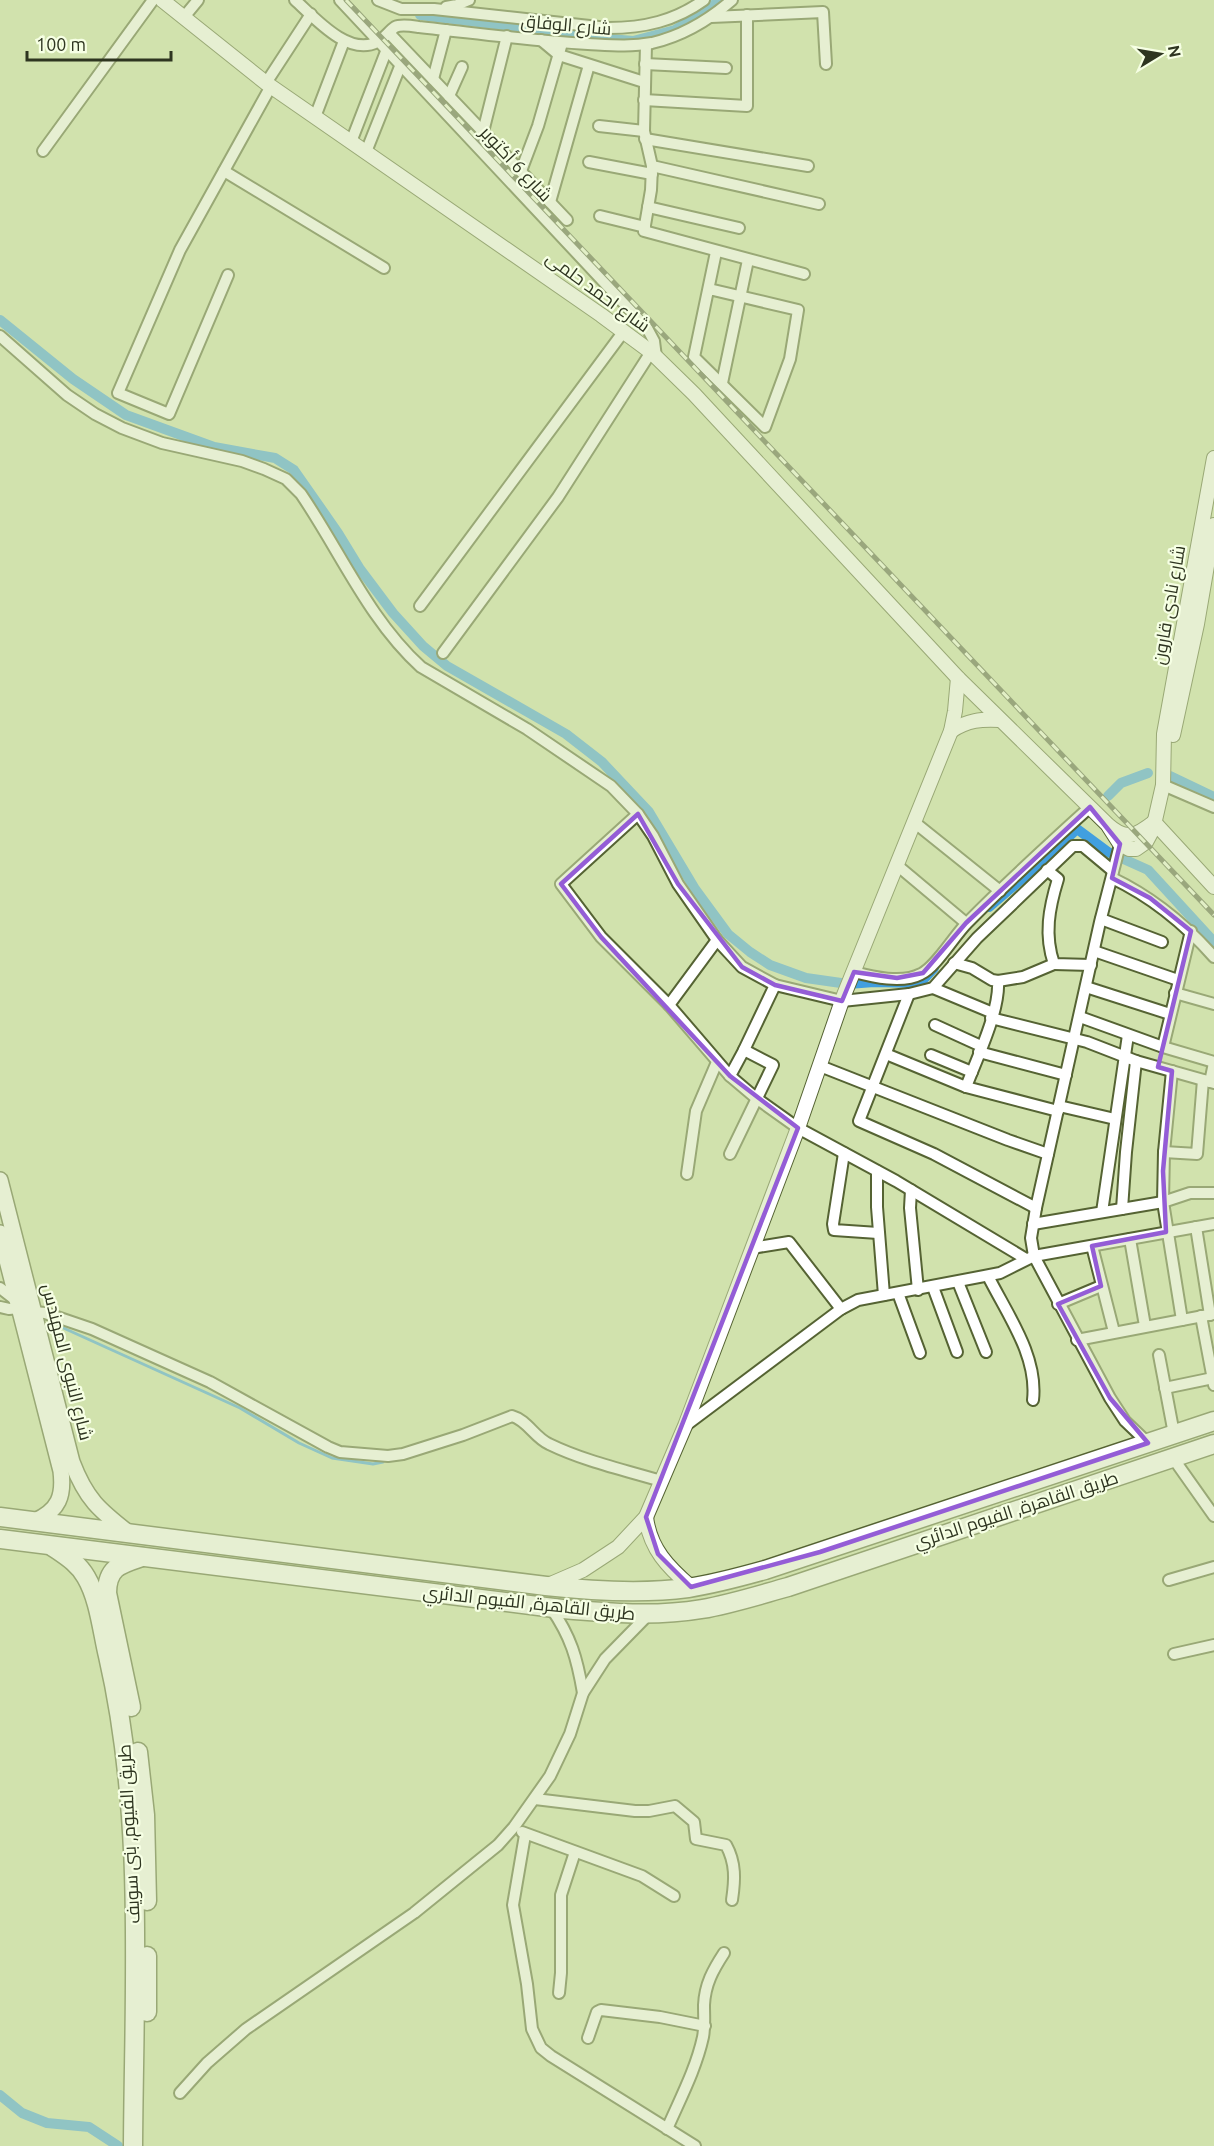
<svg xmlns="http://www.w3.org/2000/svg" width="1214" height="2146" font-family="Ubuntu,Cairo,sans-serif">
	<rect width="100%" height="100%" fill="#d1e2ad"/>
	<g fill="none" stroke-linecap="round" stroke-linejoin="round">
		<path stroke="#419fdf" stroke-width="3" d="M59,1326L240,1408L299,1443L332,1458L373,1464L383,1462"/>
		<g stroke="#419fdf" stroke-width="10">
			<path d="M420,15L511,26L574,36L633,41L675,30L721,0"/>
			<path d="M0,320L73,379L126,415L214,447L275,458L294,470L338,533L360,569L393,613L423,646L447,666L566,734L602,762L649,812L695,889L728,934L750,952L770,965L806,978L848,984L874,982L920,983L934,968"/>
			<path d="M1170,776L1214,797"/>
			<path d="M1108,796L1121,783L1148,773"/>
			<path d="M989,907L1052,853L1077,829L1108,852L1148,870L1214,942"/>
			<path d="M0,2095L22,2113L47,2123L89,2127L118,2146"/>
		</g>
		<g stroke="#556333" stroke-width="14">
			<g id="street">
				<path d="M295,0C314,17 348,57 377,42C384,39 389,31 395,27C401,24 412,26 419,27C475,33 531,41 588,44C609,45 630,47 652,43C682,36 709,20 732,0"/>
				<path d="M340,0L647,328L654,341L656,357"/>
				<path d="M378,0L401,9H434L608,28C644,28 675,21 704,0"/>
				<path d="M446,7L457,5L469,0"/>
				<path d="M184,17L198,0"/>
				<path d="M711,17L823,12L826,64"/>
				<path d="M389,33L567,220"/>
				<path d="M541,40L559,55L644,82"/>
				<path d="M646,44L644,131L652,166L819,204"/>
				<path d="M645,64L726,68"/>
				<path d="M433,79L446,30"/>
				<path d="M266,83L311,14"/>
				<path d="M449,96L462,67"/>
				<path d="M644,100L747,106V15"/>
				<path d="M315,117L344,41"/>
				<path d="M599,126L644,131"/>
				<path d="M483,132L507,36"/>
				<path d="M645,139L808,166"/>
				<path d="M351,142L387,49"/>
				<path d="M43,151L153,0"/>
				<path d="M366,152L401,64"/>
				<path d="M589,162L652,174"/>
				<path d="M652,166L651,190L644,231L804,274"/>
				<path d="M224,171L384,268"/>
				<path d="M521,171L538,126L562,43"/>
				<path d="M550,202L589,65"/>
				<path d="M648,207L739,228"/>
				<path d="M600,216L645,227"/>
				<path d="M228,275L169,414L118,393L180,250L271,86"/>
				<path d="M709,289L798,310L790,359L765,427L694,357L716,252"/>
				<path d="M0,336L67,395L95,414L122,428L162,443L242,461L264,469L286,479L301,494C340,551 369,620 421,667L527,729L611,786L638,814L653,836L678,884L717,940L742,967L775,985L744,1050L730,1076L756,1098L798,1128L896,1181L1026,1259"/>
				<path d="M722,383L748,260"/>
				<path d="M420,606L624,331"/>
				<path d="M443,653L558,497L651,352"/>
				<path d="M1163,785L1214,807"/>
				<path d="M638,814L561,884L601,937L669,1005L730,1076"/>
				<path d="M914,822L1000,891"/>
				<path d="M1122,837L1100,922L1036,1208L1031,1238L1034,1256L1110,1398L1125,1421L1148,1443"/>
				<path d="M898,866L966,923"/>
				<path d="M1047,870L1058,879C1049,908 1044,935 1054,964L1091,965"/>
				<path d="M1112,878C1152,897 1184,923 1214,957"/>
				<path d="M1101,919L1162,942"/>
				<path d="M1094,951L1178,980"/>
				<path d="M954,963L972,968L992,980L998,981C1000,1011 977,1058 966,1087"/>
				<path d="M854,972C873,977 902,984 921,974C936,967 954,936 967,923C1006,883 1048,845 1090,807"/>
				<path d="M998,981L1023,977L1054,964"/>
				<path d="M775,985L842,1001L909,994L933,988L977,938L1073,846H1083L1113,871"/>
				<path d="M1086,987L1170,1014"/>
				<path d="M933,988L993,1013"/>
				<path d="M1175,993L1214,1004"/>
				<path d="M909,994L859,1121L934,1154L1036,1208"/>
				<path d="M669,1005L717,940"/>
				<path d="M1080,1017L1163,1047L1214,1062"/>
				<path d="M991,1018L1087,1042L1136,1061L1214,1083"/>
				<path d="M935,1025L981,1046"/>
				<path d="M1163,1047L1191,931"/>
				<path d="M979,1052L1066,1075"/>
				<path d="M886,1054L966,1087L1058,1111"/>
				<path d="M931,1055L972,1072"/>
				<path d="M820,1066L1008,1140L1048,1154"/>
				<path d="M1172,1071L1164,1152L1163,1202L1182,1320"/>
				<path d="M1210,1082L1214,1063"/>
				<path d="M1059,1106L1115,1119"/>
				<path d="M1164,1152L1197,1154L1203,1080"/>
				<path d="M844,1153L833,1224L834,1230L878,1233"/>
				<path d="M730,1154L773,1065L744,1050"/>
				<path d="M877,1171V1207L884,1295"/>
				<path d="M687,1174L696,1111L717,1062"/>
				<path d="M911,1190L910,1208L918,1290"/>
				<path d="M1122,1209L1126,1152L1136,1061"/>
				<path d="M1102,1212L1128,1035"/>
				<path d="M1033,1224L1163,1202L1190,1193H1214"/>
				<path d="M1196,1227L1210,1315"/>
				<path d="M1130,1239L1145,1326"/>
				<path d="M1092,1246L1114,1332"/>
				<path d="M752,1248L789,1242L841,1309"/>
				<path d="M988,1276C1007,1314 1038,1356 1033,1400"/>
				<path d="M958,1282L986,1352"/>
				<path d="M933,1287L957,1352"/>
				<path d="M0,1288L13,1298L19,1308L9,1309L0,1307"/>
				<path d="M898,1293L920,1353"/>
				<path d="M1058,1304L1101,1286"/>
				<path d="M34,1312L45,1313L92,1329L210,1382L328,1447L340,1452L388,1456L403,1454L463,1435L512,1416C527,1420 535,1438 549,1444C584,1461 624,1470 661,1481"/>
				<path d="M1201,1316L1214,1385"/>
				<path d="M1077,1340L1214,1314"/>
				<path d="M1159,1355L1174,1434"/>
				<path d="M1165,1388L1213,1378"/>
				<path d="M685,1426L841,1309L858,1300L1000,1273L1034,1256L1214,1224"/>
				<path d="M1173,1458L1214,1516"/>
				<path d="M1169,1580L1214,1567"/>
				<path d="M551,1608C571,1637 577,1658 583,1693"/>
				<path d="M1174,1654L1214,1645"/>
				<path d="M535,1799L635,1811H649L675,1806L694,1822L696,1839L726,1845C736,1863 735,1880 732,1900"/>
				<path d="M522,1832L642,1876L674,1896"/>
				<path d="M525,1835L513,1905L527,1984L532,2029L541,2048L551,2056L695,2146"/>
				<path d="M559,1993L561,1973V1895L575,1852"/>
				<path d="M588,2038L597,2012L601,2010L660,2017L705,2026"/>
				<path d="M180,2093L207,2063L246,2029L414,1913L498,1845L514,1827L550,1776L570,1734L583,1693L605,1659L649,1614"/>
				<path d="M667,2129C680,2099 696,2069 703,2037C705,2027 704,2016 704,2005C705,1984 713,1970 724,1953"/>
			</g>
		</g>
		<g stroke="#556333" stroke-width="16">
			<g id="secondary">
				<path d="M162,0L266,83L601,315L651,352L694,394L958,678L1108,825C1127,842 1137,835 1154,822"/>
				<path d="M951,731C968,720 981,719 1000,720"/>
				<path d="M1173,735L1197,624L1214,525"/>
				<path d="M1154,822L1214,887"/>
				<path d="M1109,827L1120,844L1129,849H1136L1146,842L1153,829L1163,785L1164,734L1214,458"/>
				<path d="M646,1517C650,1549 668,1567 691,1587"/>
				<path d="M546,1586L583,1570L618,1547L646,1517L685,1426L798,1128L844,995L951,731L955,711L958,678"/>
			</g>
		</g>
		<g stroke="#556333" stroke-width="18">
			<g id="primary">
				<path d="M0,1180L72,1462C86,1499 99,1510 130,1534"/>
				<path d="M0,1233L61,1471C64,1496 59,1510 35,1521"/>
			</g>
		</g>
		<g stroke="#556333" stroke-width="21">
			<g id="highway">
				<path d="M0,1517L546,1586C593,1591 641,1594 688,1588C714,1584 740,1577 765,1570L1214,1421"/>
				<path d="M0,1539L562,1609C609,1613 655,1617 702,1609C731,1604 759,1595 788,1587L1214,1444"/>
				<path d="M53,1547C66,1556 78,1563 86,1577C99,1599 102,1631 108,1656C145,1817 134,1982 133,2146"/>
				<path d="M131,1707L107,1593C107,1567 121,1564 142,1557"/>
				<path d="M138,1752L145,1815L147,1901"/>
				<path d="M147,2012V1956"/>
			</g>
		</g>
		<use href="#street" stroke="#fff" stroke-width="10"/>
		<use href="#secondary" stroke="#fff" stroke-width="14"/>
		<use href="#primary" stroke="#fff" stroke-width="15"/>
		<use href="#highway" stroke="#fff" stroke-width="18"/>
		<g stroke="#576144" stroke-width="5">
			<path id="rail" d="M346,0L1214,915"/>
		</g>
		<use href="#rail" stroke="#f6ffe4" stroke-width="3" stroke-dasharray="9" stroke-linecap="butt"/>
	</g>
	<path d="M0 0H1214V2146H0ZM1090,807L1120,844L1112,878L1150,898L1191,931L1158,1067L1172,1071L1163,1171L1166,1232L1092,1246L1101,1286L1058,1304L1110,1398L1148,1443L820,1552L691,1587L658,1554L646,1517L798,1128L730,1076L601,937L561,884L638,814L678,884L742,967L775,985L842,1001L854,972L897,978L923,973L966,923Z" fill="#d1e2ad" fill-opacity=".55" fill-rule="evenodd"/>
	<path fill="none" stroke="#945dd6" stroke-width="4.5" stroke-linejoin="round" d="M1090,807L1120,844L1112,878L1150,898L1191,931L1158,1067L1172,1071L1163,1171L1166,1232L1092,1246L1101,1286L1058,1304L1110,1398L1148,1443L820,1552L691,1587L658,1554L646,1517L798,1128L730,1076L601,937L561,884L638,814L678,884L742,967L775,985L842,1001L854,972L897,978L923,973L966,923Z"/>
	<g text-anchor="middle" stroke-width="4.5" stroke-linejoin="round" paint-order="stroke">
		<g font-size="18" fill="#2e3520" stroke="#f6ffe4">
			<text transform="translate(566 25) rotate(5)" y="6">شارع الوفاق</text>
			<text transform="translate(516 164) rotate(47)" y="6">شارع 6 أكتوبر</text>
			<text transform="translate(598 292) rotate(36)" y="6">شارع احمد حلمى</text>
			<text transform="translate(1169 605) rotate(-80)" y="6">شارع نادى قارون</text>
			<text transform="translate(67 1362) rotate(76)" y="6">شارع النبوى المهندس</text>
			<text transform="translate(1016 1510) rotate(-18)" y="6">طريق القاهرة, الفيوم الدائري</text>
			<text transform="translate(529 1603) rotate(6)" y="6">طريق القاهرة, الفيوم الدائري</text>
			<text transform="translate(129 1834) rotate(-93)" y="6">طريق الفيوم, بنى سويف</text>
		</g>
	</g>
	<g transform="translate(1160 54) rotate(79)" stroke="#f6ffe4" stroke-width="4.5" paint-order="stroke">
	<path d="M0-4.5L10 22L0 15L-10 22Z" fill="#2e3520"/>
	<text y="-9" font-size="16" font-weight="bold" text-anchor="middle" fill="#2e3520">N</text>
	</g>
	<path d="M27 51v9h144v-9" fill="none" stroke="#2e3520" stroke-width="3"/>
	<text x="36" y="51" font-size="18" fill="#2e3520" stroke="#f6ffe4" stroke-width="4.5" paint-order="stroke">100 m</text>
</svg>
